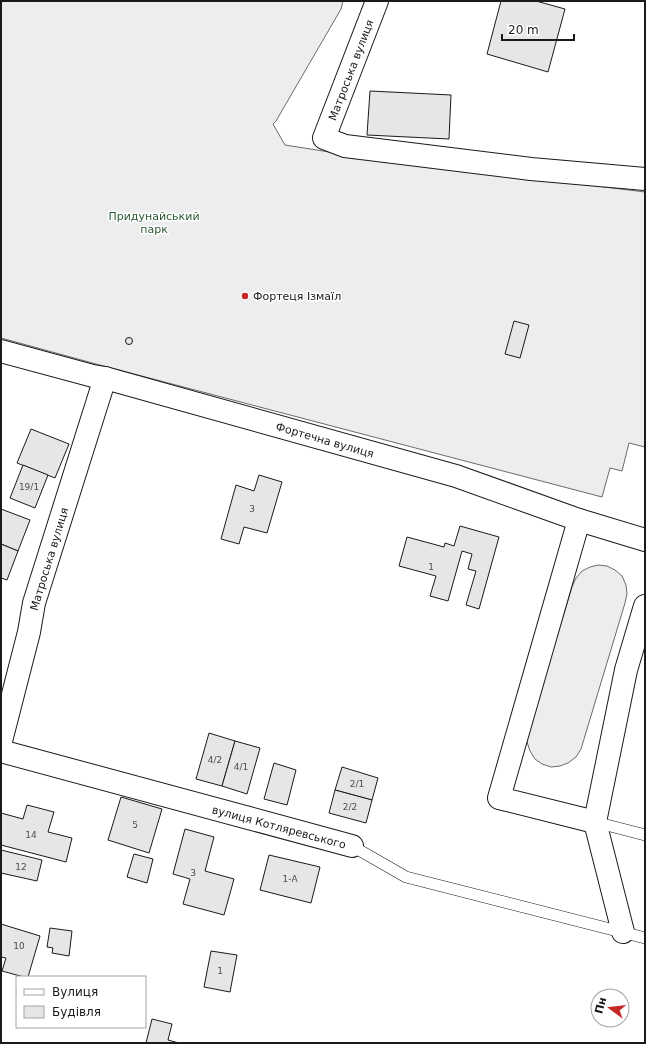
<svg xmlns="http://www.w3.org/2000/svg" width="646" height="1044" font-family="'DejaVu Sans',sans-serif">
	<rect width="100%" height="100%" fill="#fff"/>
	<g fill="#ededed" stroke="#6a6a6a">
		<path d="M1,1H343L341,9L276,121L273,124L285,145L361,157L645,192V447L629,443L622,471L610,468L602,497L96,364L1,338Z"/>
		<path d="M598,565L607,566L615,570L622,576L626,585L627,594L625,603L581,749L576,757L568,763L560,766L551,767L542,764L535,759L530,751L527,742L528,733L572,587L576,578L582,571L590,567Z"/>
	</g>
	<g fill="#e6e6e6" stroke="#1a1a1a">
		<path d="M501,1H536L565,9L548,72L487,54Z"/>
		<path d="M370,91L451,95L449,139L367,135Z"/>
		<path d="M514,321L529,325L520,358L505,354Z"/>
		<circle cx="129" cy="341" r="3.5"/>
		<path d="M31,429L69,444L55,478L17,463Z"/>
		<path d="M23,465L48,475L35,508L10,498Z"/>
		<path d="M259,475L282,482L267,533L244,527L239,544L221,539L236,485L254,491Z"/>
		<path d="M1,509L30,520L18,551L1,544Z"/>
		<path d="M460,526L499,537L479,609L466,605L476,571L468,569L472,554L462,551L448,601L430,596L436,576L399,566L407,537L444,547L445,543L454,546Z"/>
		<path d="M1,544L18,551L7,580L1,578Z"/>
		<path d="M209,733L235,741L222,786L196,779Z"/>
		<path d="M235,741L260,748L247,794L222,786Z"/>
		<path d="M274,763L296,770L287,805L264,799Z"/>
		<path d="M342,767L378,778L372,800L335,790Z"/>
		<path d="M335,790L372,800L366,823L329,813Z"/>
		<path d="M121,797L162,809L149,853L108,840Z"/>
		<path d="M27,805L54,812L48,832L72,838L66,862L1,845V813L23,819Z"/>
		<path d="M185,829L214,837L205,871L234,879L224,915L183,904L190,879L173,874Z"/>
		<path d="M1,850L42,860L37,881L1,873Z"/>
		<path d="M134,854L153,859L147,883L127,877Z"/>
		<path d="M269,855L320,867L311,903L260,890Z"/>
		<path d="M1,924L40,936L28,977H24L2,971L6,958L1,957Z"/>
		<path d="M50,928L72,931L69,956L52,953L53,948L47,947Z"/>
		<path d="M211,951L237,955L230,992L204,987Z"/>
		<path d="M152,1019L172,1024L168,1040L179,1043H146Z"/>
	</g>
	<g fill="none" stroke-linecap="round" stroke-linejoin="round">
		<g stroke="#1a1a1a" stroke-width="12">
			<g id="lane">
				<path d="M595,822L645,835"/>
				<path d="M352,846L406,877L645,938"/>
			</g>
		</g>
		<g stroke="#1a1a1a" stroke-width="24">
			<g id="street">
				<path d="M377,1L324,138L345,146L531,169L645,179"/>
				<path d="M1,351L93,376L105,378L456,476L579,520L645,540"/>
				<path d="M579,520L499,798L595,822L626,670L645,606"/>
				<path d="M1,741L29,632L34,603L105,378"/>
				<path d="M1,751L352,846"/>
				<path d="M595,822L623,932"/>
			</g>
		</g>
		<use href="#lane" stroke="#fff" stroke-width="11"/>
		<use href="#street" stroke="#fff" stroke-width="22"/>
	</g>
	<circle fill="#c62828" stroke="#fff" stroke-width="1.5" cx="245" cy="296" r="4"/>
	<g text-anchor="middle" stroke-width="3" stroke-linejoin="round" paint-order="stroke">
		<g font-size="9" fill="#4d4d4d">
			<text x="29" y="490">19/1</text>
			<text x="252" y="512">3</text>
			<text x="431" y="570">1</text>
			<text x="215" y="763">4/2</text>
			<text x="241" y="770">4/1</text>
			<text x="357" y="787">2/1</text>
			<text x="350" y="810">2/2</text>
			<text x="135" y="828">5</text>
			<text x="31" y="838">14</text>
			<text x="21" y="870">12</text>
			<text x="193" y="876">3</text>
			<text x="290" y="882">1-А</text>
			<text x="19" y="949">10</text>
			<text x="220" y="974">1</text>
		</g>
		<g font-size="11" fill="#1a1a1a" stroke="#fff">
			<text transform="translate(351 70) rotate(-69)" y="4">Матроська вулиця</text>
			<text transform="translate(325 440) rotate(16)" y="4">Фортечна вулиця</text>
			<text transform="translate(49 559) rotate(-73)" y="4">Матроська вулиця</text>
			<text transform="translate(279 827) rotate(15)" y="4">вулиця Котляревського</text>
		</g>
		<g font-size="11" fill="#2b5a34" stroke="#fff">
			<text x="154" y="220">Придунайський<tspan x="154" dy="13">парк</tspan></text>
		</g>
		<g font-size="11" fill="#1a1a1a" stroke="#fff" text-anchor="start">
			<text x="253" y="300">Фортеця Ізмаїл</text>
		</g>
	</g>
	<rect width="646" height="1044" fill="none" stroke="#1a1a1a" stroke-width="4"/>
	<rect x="16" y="976" width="130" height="52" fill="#ffffff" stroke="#a3a3a3"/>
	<rect x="24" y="989" width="20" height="6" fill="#ffffff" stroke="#a3a3a3"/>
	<text x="52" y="996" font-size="12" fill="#1a1a1a">Вулиця</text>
	<rect x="24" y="1006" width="20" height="12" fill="#e6e6e6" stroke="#a3a3a3"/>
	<text x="52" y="1016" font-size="12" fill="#1a1a1a">Будівля</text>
	<g transform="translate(610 1008) rotate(285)"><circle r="19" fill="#ffffff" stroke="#a3a3a3"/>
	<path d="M0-3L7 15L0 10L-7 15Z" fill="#c62828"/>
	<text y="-6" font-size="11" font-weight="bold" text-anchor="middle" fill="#1a1a1a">Пн</text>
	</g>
	<path d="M502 34v6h72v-6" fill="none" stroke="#1a1a1a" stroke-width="2"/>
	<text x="508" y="34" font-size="12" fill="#1a1a1a" stroke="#ffffff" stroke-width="3" paint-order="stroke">20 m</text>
</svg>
